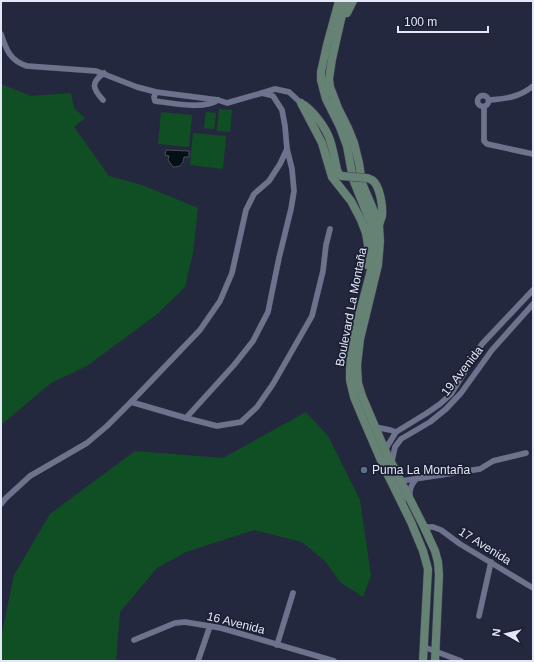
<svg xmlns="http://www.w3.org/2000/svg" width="534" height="662" font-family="Helvetica,sans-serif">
	<rect width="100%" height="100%" fill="#24283e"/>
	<g fill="#104f24">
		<path d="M1,84L31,96L71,93L74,108L85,118L74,127L109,176L142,185L198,208L193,253L185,287L156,315L87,366L51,383L1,425Z"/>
		<path d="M219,109L232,110L230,132L217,131Z"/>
		<path d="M161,112L192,115L189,147L158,144Z"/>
		<path d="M206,112L216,113L214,129L204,128Z"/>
		<path d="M193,133L226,136L223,169L190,165Z"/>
		<path d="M306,412L328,436L360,500L371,576L363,597L340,582L326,562L302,542L254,530L186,552L157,568L120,612L116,661H1V638L14,575L50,514L135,451L223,458Z"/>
	</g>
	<path fill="#041114" stroke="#475158" d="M166,150L189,151V157H184C183,164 181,167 173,167L168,160L169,156L165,155Z"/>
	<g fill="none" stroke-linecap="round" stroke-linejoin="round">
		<g stroke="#404456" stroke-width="6">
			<g id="minor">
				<path d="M1,34C6,49 10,61 27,66L96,71L137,87L156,92L218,100L227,103L262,93L275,89L289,92L301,103"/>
				<path d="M156,92L154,97L155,101C171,103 204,110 218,100"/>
				<circle cx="483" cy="101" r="5.5"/>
				<path d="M103,100C93,89 90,83 104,73"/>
				<path d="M489,100C505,99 520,97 533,86"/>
				<path d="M484,107V141L487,144L533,154"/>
				<path d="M131,402L186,418L217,426L241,422L257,407L273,384L312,316L323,271L326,245L330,229"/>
				<path d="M186,418L234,365L253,341L268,312L272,292L279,258L291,209L294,191L292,169L287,149L285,126L282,110L273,96L270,95L262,93"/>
				<path d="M375,427L390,430L396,432"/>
				<path d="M392,461L395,447L401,439L430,422L446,409L461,393L492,350L533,304"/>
				<path d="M401,481L480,469L493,461L526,453"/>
				<path d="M410,497C409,488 412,484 417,478"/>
				<path d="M1,504L6,498L30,476L87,443L107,426L131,402L200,330L220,301L232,273L246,210L254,194L269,181L280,164L287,149"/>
				<path d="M403,504V496L387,464L385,454V450L396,432L427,413L440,404L451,394L482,344L533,290"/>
				<path d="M424,527H433L441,530L460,544L533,588"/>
				<path d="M479,616L491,562"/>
				<path d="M134,640L175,623L185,622L221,628L334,661"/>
				<path d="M277,645L293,593"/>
				<path d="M424,647L461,661"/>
				<path d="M198,661L210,626"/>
			</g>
		</g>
		<g stroke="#404456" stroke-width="9">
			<g id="secondary">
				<path d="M339,1L327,45L321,72V80L326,99L340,127L347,146L353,179L371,224L375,244L374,257L371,270L356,327L351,358L350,369V380L354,397L361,414L383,465L411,522L423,551L428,569L423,661"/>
				<path d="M347,1L341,19L332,59L329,79L330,87L338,108L348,128L354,143L359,163L362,183L376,216L379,226L380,241L378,265L360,339L357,365L358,383L362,396L385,450L424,527L435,551L438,562L439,575L435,661"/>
				<path d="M347,13L353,1"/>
				<path d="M301,103L322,143L332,177L351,201L361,220L366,233L368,245V256L367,265"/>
				<path d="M304,105C314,112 326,128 330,140C333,149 335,160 337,170L339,174L342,176"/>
				<path d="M366,178C368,178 370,179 372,180C380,185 383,207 382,216C381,219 380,222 379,225"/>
			</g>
		</g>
		<use href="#minor" stroke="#6d738d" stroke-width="5.5"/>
		<use href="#secondary" stroke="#668274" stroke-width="8"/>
		<g stroke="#404456" stroke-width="9" stroke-linecap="butt">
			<path id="secondary-bridge" d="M342,176L366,178"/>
		</g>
		<use href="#secondary-bridge" stroke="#668274" stroke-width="8"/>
	</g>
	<circle fill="#5c6f8a" stroke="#1a1f33" stroke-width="1.5" cx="364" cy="470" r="4"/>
	<g text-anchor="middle" stroke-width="3.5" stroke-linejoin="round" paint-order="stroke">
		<g font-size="12" fill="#e3e7f6" stroke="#1a1f33">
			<text transform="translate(351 307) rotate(-79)" y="4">Boulevard La Montaña</text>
			<text transform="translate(462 371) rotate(-52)" y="4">19 Avenida</text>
			<text transform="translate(485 546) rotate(32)" y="4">17 Avenida</text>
			<text transform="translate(236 623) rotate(14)" y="4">16 Avenida</text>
		</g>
		<g font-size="12" fill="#e3e7f6" stroke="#1a1f33" text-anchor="start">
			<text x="372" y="474">Puma La Montaña</text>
		</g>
	</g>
	<rect width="534" height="662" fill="none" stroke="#e3e7f6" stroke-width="4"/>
	<g transform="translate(506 634) rotate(278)" stroke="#1a1f33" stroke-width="3" paint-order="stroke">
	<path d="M0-3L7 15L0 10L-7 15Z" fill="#e3e7f6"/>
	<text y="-6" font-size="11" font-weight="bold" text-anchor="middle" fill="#e3e7f6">N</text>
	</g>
	<path d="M398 26v6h90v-6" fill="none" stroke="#e3e7f6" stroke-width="2"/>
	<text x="404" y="26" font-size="12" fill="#e3e7f6" stroke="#1a1f33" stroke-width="3" paint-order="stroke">100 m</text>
</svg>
